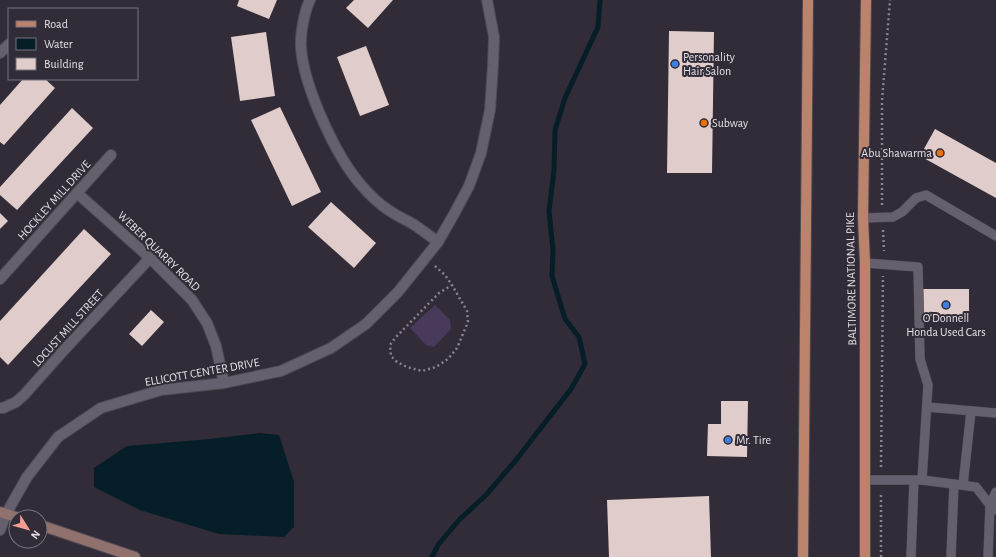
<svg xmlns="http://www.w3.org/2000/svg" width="996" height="557" font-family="'Alegreya Sans',sans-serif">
	<rect width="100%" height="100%" fill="#312c38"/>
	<path fill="#493a5b" d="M435,305L450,320L451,329L434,347L426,345L410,328Z"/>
	<path fill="#051e27" d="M260,433L279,435L294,482V527L284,537L219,534L140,510L94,487V468L127,446L210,439Z"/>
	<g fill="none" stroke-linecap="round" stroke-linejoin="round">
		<path stroke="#051e27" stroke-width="5" d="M432,557L438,545L459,520L486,495L516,460L571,389L585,364L579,337L565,319L552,276L553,250L549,211L554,170L555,130L565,98L598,27L600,0"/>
	</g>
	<g fill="#e0ccca">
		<path d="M239,0H277L269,19L237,6Z"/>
		<path d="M354,0H393L368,28L346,8Z"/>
		<path d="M669,31L714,32L712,173H667Z"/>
		<path d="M266,32L275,96L240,101L231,37Z"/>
		<path d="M366,46L389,105L360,116L337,57Z"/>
		<path d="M23,79H45L55,88L4,145L0,142V105Z"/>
		<path d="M280,107L321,192L292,206L251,120Z"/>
		<path d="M72,108L93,128L17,210L0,195V187Z"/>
		<path d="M935,129L996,163V198L920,156Z"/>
		<path d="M331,202L376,243L354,268L308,227Z"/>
		<path d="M0,213L8,221L0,229Z"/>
		<path d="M84,229L111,254L8,365L0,357V321Z"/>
		<path d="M923,289H969V320L923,321Z"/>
		<path d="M151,310L164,322L142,346L129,334Z"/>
		<path d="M721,401H748L747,457L707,456L708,424H721Z"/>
		<path d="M709,496L711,557H609L607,500Z"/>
	</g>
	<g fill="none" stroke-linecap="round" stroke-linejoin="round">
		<g stroke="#4e4a53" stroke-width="10">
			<g id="service">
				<path d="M863,218L893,217L902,212L916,198L926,195L996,236"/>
				<path d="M927,407L996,413"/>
				<path d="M865,480H922L928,385L920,359L918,267L865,263"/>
				<path d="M922,480L976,487L990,505L996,492"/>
				<path d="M963,485L971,411"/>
				<path d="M911,557L914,480"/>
				<path d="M951,557L954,484"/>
				<path d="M988,557L990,505L996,510"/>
			</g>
		</g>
		<g stroke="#4e4a53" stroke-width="12">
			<g id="minor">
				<path d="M310,0C304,12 300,35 301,48C304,87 336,157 362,186C369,194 378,203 387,209C395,215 404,219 413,224C422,230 430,236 438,242"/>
				<path d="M0,53L9,44"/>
				<path d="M77,193L150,258L192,300L207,323L216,346L224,383"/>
				<path d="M0,279L111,155"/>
				<path d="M0,408H3L16,402L24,395L65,349L150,258"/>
				<path d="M0,530L6,514L27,477L58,437L101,408L161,390L224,383L281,371L331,348L366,324L398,292L438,242L454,214L469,186L481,153L490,110L493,65L494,37L487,0"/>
			</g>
		</g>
		<g stroke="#4e4a53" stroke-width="12">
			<g id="secondary">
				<path d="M0,512L16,517"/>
				<path d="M40,525L135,557"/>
			</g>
		</g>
		<g stroke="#4e4a53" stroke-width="12">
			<g id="primary">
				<path d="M803,557L808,0"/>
				<path d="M865,557V263L863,218L866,0"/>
			</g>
		</g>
		<g stroke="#88848e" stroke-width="2.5" stroke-dasharray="2 3" stroke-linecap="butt">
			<path d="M882,205V101L890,0"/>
			<path d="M883,230L884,251"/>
			<path d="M435,266L445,275L452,285L439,293L395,338L390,345L391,356L397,362L407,367L422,371L436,367L448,359L457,348L468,322L467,311L452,285"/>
			<path d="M881,467L883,276"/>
			<path d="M881,557V492"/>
		</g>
		<use href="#service" stroke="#66606e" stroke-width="9"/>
		<use href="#minor" stroke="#66606e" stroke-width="10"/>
		<use href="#secondary" stroke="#91716d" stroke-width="10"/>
		<use href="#primary" stroke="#bc836c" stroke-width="10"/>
	</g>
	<g fill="#3f7fe0" stroke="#312c38" stroke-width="1.5">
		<circle cx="675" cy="64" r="4"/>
		<circle cx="946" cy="305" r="4"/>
		<circle cx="728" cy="440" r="4"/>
	</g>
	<g fill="#e8710a" stroke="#312c38" stroke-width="1.5">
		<circle cx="704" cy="123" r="4"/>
		<circle cx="940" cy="153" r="4"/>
	</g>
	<g text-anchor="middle" stroke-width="4" stroke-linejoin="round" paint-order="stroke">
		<g font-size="12" fill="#e3e0e7" stroke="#312c38" text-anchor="start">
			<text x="683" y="61">Personality<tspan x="683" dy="14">Hair Salon</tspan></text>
			<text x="712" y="127">Subway</text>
			<text x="932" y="157" text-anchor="end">Abu Shawarma</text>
			<text x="946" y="322" text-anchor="middle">O'Donnell<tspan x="946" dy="14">Honda Used Cars</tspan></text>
			<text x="736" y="444">Mr. Tire</text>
		</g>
		<g font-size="12" fill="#e3e0e7" stroke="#312c38">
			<text transform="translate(54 200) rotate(-48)" y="4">HOCKLEY MILL DRIVE</text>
			<text transform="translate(159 251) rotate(44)" y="4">WEBER QUARRY ROAD</text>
			<text transform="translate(851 279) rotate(-91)" y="4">BALTIMORE NATIONAL PIKE</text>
			<text transform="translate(68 328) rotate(-48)" y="4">LOCUST MILL STREET</text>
			<text transform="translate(202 372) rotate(-10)" y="4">ELLICOTT CENTER DRIVE</text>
		</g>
	</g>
	<rect x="8" y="8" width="130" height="72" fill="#312c38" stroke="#78747e"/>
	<rect x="16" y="21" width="20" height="6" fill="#bc836c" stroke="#78747e"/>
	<text x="44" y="28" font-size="12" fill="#e3e0e7">Road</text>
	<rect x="16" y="38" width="20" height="12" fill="#051e27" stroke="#78747e"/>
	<text x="44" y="48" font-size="12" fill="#e3e0e7">Water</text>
	<rect x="16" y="58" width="20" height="12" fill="#e0ccca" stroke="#78747e"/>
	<text x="44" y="68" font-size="12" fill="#e3e0e7">Building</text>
	<g transform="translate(28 529) rotate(127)"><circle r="19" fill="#312c38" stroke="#78747e"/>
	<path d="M0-3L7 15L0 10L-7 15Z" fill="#f59c93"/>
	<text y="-6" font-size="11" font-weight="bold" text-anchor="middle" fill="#e3e0e7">N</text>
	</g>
</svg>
